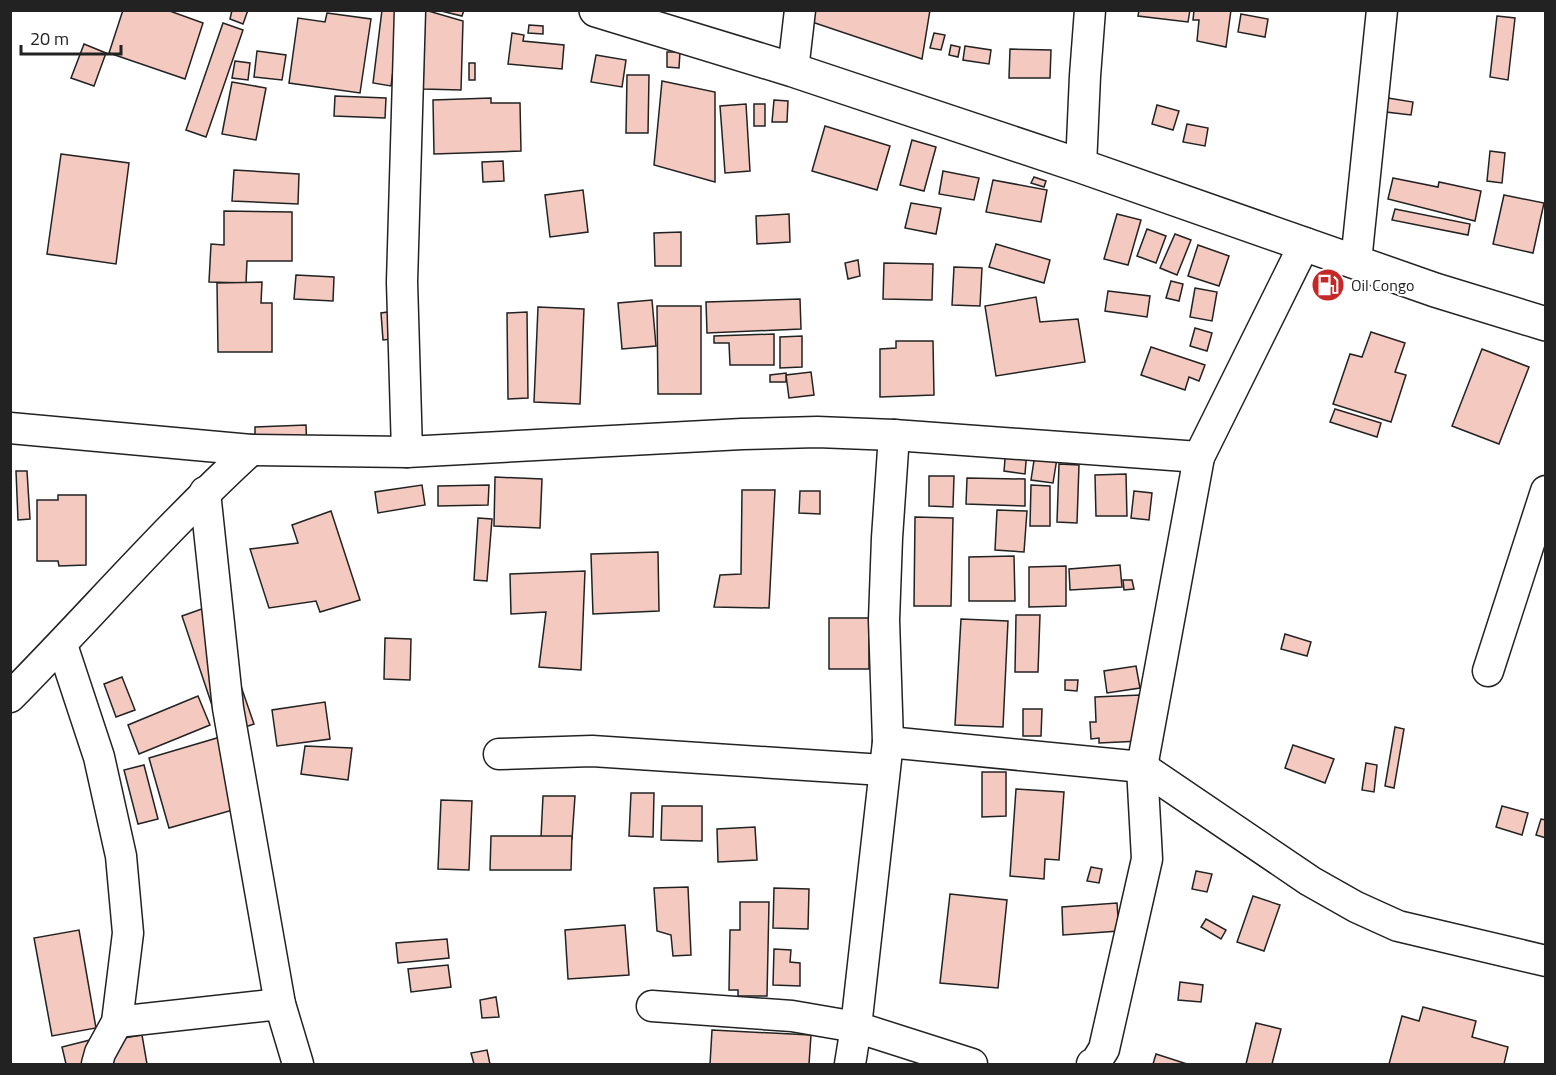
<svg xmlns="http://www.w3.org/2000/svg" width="1556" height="1075" font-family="'Titillium Web',sans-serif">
	<rect width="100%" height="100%" fill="#fff"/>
	<g fill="#f3c9c0" stroke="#222" stroke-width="1.5">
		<path d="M123,10H167L203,23L185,79L109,53Z"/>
		<path d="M232,10H248L243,24L230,19Z"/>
		<path d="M382,10H401L391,86L373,83Z"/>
		<path d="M425,10L463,21L461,90L423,89Z"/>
		<path d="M437,10H464L462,16Z"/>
		<path d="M808,10H930L922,59L806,20Z"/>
		<path d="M1139,10H1190L1188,22L1138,16Z"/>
		<path d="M1194,10H1231L1226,47L1197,41L1199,20H1193Z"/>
		<path d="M327,13L371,19L360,93L289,83L298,18L325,22Z"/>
		<path d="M1241,14L1268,19L1265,37L1238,32Z"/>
		<path d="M1497,16L1515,18L1508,80L1490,77Z"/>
		<path d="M223,23L243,30L206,137L186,130Z"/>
		<path d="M529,25L543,26V34L528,33Z"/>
		<path d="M512,33L524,35L523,41L564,45L562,69L508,64Z"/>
		<path d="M934,33L945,35L941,50L930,48Z"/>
		<path d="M84,44L106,53L94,86L71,78Z"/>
		<path d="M951,45L960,47L958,57L949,55Z"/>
		<path d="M965,46L991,50L989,64L963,60Z"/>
		<path d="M1010,49L1051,50L1050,78H1009Z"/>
		<path d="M257,51L286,55L282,80L254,77Z"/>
		<path d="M667,52H680L679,68L667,67Z"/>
		<path d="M596,55L626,60L622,87L591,82Z"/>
		<path d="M235,61L250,63L248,80L232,78Z"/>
		<rect x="469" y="63" width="6" height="17"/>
		<path d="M627,75H649L648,133H626Z"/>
		<path d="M662,81L715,92V182L654,165Z"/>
		<path d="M232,82L266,88L256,140L222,134Z"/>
		<path d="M335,96L386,98L385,118L334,116Z"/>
		<path d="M491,98V103H520L521,151L434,154L433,100Z"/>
		<path d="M1388,98L1413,102L1411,115L1386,112Z"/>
		<path d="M774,100L788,101L787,122H772Z"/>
		<path d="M746,104L750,171L725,173L720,106Z"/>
		<rect x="754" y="104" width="11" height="22"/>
		<path d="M1157,105L1179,111L1173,130L1152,124Z"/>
		<path d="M1187,124L1208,128L1205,146L1183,142Z"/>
		<path d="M825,126L890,146L877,190L812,171Z"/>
		<path d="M912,140L936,147L924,191L900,185Z"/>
		<path d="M1490,151L1505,153L1502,183L1487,181Z"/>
		<path d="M61,154L129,163L116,264L47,254Z"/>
		<path d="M503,161L504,181L483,182L482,162Z"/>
		<path d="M234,170L299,174L298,204L232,201Z"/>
		<path d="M943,171L979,178L974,200L939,194Z"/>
		<path d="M1034,177L1046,181L1044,187L1031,183Z"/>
		<path d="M1393,178L1438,187L1439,182L1481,191L1475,221L1388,199Z"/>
		<path d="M993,180L1047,190L1041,222L986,212Z"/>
		<path d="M583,190L588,232L550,237L545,195Z"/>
		<path d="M1504,195L1544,203L1533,253L1493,244Z"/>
		<path d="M911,203L941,208L936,234L905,228Z"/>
		<path d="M1395,209L1470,224L1468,235L1392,220Z"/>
		<path d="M224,211L292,212V261H247L246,283L209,282L211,244L224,245Z"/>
		<path d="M789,214L790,242L757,244L756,216Z"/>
		<path d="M1117,214L1141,220L1128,265L1104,259Z"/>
		<path d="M1147,229L1166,236L1156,263L1137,256Z"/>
		<path d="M681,232V266H655L654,233Z"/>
		<path d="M1175,234L1191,240L1177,275L1160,268Z"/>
		<path d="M996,244L1050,260L1044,283L989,267Z"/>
		<path d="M1198,245L1229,256L1219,286L1188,276Z"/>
		<path d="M858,260L860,276L848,279L845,263Z"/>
		<path d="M884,263L933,264L932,300L883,299Z"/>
		<path d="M954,267L982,268L980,306L952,305Z"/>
		<path d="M296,275L334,277L333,301L294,299Z"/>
		<path d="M1171,281L1183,284L1179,301L1166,298Z"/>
		<path d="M262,282L261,303H272V352H218L217,283Z"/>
		<path d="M1195,288L1217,292L1212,321L1190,317Z"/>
		<path d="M1108,291L1150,296L1147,317L1105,311Z"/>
		<path d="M1036,297L1040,322L1078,319L1085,362L996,376L985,306Z"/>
		<path d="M800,299L801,329L707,333L706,302Z"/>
		<path d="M652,300L656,346L622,349L618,303Z"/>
		<path d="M657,306H701V394H658Z"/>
		<path d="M538,307L584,309L580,404L534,402Z"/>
		<path d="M409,309L412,337L383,340L381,313Z"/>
		<path d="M527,312L528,398L508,399L507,313Z"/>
		<path d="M1195,328L1212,333L1207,351L1190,346Z"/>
		<path d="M1371,332L1405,343L1395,372L1406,375L1391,422L1333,404L1350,354L1362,357Z"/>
		<path d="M774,334V365H730L729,343H714V336Z"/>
		<path d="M802,336V367L780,368V337Z"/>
		<path d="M896,341H933L934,395L880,397V349L896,348Z"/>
		<path d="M1151,347L1205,365L1199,381L1189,377L1185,390L1141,375Z"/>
		<path d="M1482,349L1529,367L1499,444L1452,426Z"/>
		<path d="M811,372L814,395L789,398L786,375Z"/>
		<path d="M786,373V382H770V375Z"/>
		<path d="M1335,409L1381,423L1377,437L1330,422Z"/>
		<path d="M306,425L307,454L255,455V427Z"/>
		<path d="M1006,447L1027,450L1025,474L1004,471Z"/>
		<path d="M1035,454L1057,458L1053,483L1031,480Z"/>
		<path d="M1059,464L1079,465L1077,523L1057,522Z"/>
		<path d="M16,471H27L30,519L18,520Z"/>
		<path d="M1126,474L1127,516H1096L1095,475Z"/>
		<path d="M929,476H954L953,507L929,506Z"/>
		<path d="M495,477L542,479L540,528L494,526Z"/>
		<path d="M967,478L1025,479V506L966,504Z"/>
		<path d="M422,485L425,505L378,513L375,492Z"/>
		<path d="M489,485L488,505L438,506V486Z"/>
		<path d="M1031,485L1050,486V526H1030Z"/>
		<path d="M742,490H775L769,608L714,607L720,575L741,574Z"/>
		<path d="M800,491H820V514L799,513Z"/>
		<path d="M1134,491L1152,493L1149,520L1131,518Z"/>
		<path d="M58,495H86V565L59,566L58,561H37V500H58Z"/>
		<path d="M997,510L1027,511L1024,552L995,550Z"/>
		<path d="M331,511L360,600L320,612L316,601L269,608L250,549L298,543L292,525Z"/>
		<path d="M915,517L953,518L951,606H914Z"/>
		<path d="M478,518L492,519L487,581L474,580Z"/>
		<path d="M658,552L659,611L593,614L591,554Z"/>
		<path d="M1014,556L1015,601H969V557Z"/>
		<path d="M1120,565L1122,587L1070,590L1069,569Z"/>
		<path d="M1066,566V606L1029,607V567Z"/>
		<path d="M585,571L581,670L539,667L546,612L511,614L510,574Z"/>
		<path d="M1123,580H1132L1134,589L1124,590Z"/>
		<path d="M213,605L254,724L222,735L182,616Z"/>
		<path d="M1016,615H1040L1038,672H1015Z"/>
		<rect x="829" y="618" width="40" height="51"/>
		<path d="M961,619L1008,621L1003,727L955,725Z"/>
		<path d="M1285,634L1311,642L1307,656L1281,649Z"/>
		<path d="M385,638L411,639L410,680L384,679Z"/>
		<path d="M1136,666L1140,688L1107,693L1104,671Z"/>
		<path d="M122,677L135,710L116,717L104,684Z"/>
		<path d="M1065,680H1078L1077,691L1065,690Z"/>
		<path d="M1140,695L1141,741L1099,743V738L1091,739L1090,722H1096L1095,697Z"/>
		<path d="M198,696L210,725L139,754L128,725Z"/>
		<path d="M325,702L330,739L277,746L272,710Z"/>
		<path d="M1023,709H1042L1041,736H1023Z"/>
		<path d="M1395,727L1404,729L1394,788L1385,786Z"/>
		<path d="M227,735L247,806L169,828L149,758Z"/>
		<path d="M1293,745L1334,759L1325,783L1285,768Z"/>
		<path d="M305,746L352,748L348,780L301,774Z"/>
		<path d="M1366,763L1377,765L1374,792L1362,790Z"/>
		<path d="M144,765L158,819L138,824L124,770Z"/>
		<path d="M982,772H1006V816L982,817Z"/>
		<path d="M1016,789L1064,792L1059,860L1045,859L1044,879L1010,876Z"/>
		<path d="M631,793H654L653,837L629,836Z"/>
		<path d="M543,796H575L572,839L541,837Z"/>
		<path d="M441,800L472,801L469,870L438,869Z"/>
		<path d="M662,806H702V841L661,840Z"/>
		<path d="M1502,806L1528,813L1522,835L1496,827Z"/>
		<path d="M1541,819L1546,820V838L1536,835Z"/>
		<path d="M755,827L757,860L718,862L717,829Z"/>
		<path d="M491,836H572L571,870H490Z"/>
		<path d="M1091,867L1102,869L1099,883L1087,881Z"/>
		<path d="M1196,871L1212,874L1207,892L1192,889Z"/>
		<path d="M688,887L691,955L673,956L671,935L657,931L654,888Z"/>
		<path d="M774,888L809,889L808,929L773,928Z"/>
		<path d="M950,894L1007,900L998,988L940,983Z"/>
		<path d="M1253,896L1280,905L1264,951L1237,942Z"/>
		<path d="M740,902H769L767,996H738V990H729L730,930H740Z"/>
		<path d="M1117,903L1119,931L1063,935L1062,907Z"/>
		<path d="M1206,919L1226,930L1221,939L1201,927Z"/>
		<path d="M625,925L629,975L568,979L565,930Z"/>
		<path d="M79,930L96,1028L52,1036L34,938Z"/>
		<path d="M447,939L449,958L398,963L396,943Z"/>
		<path d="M774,949L791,950L790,962L800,963V986L773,985Z"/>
		<path d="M448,965L451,987L411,992L408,969Z"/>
		<path d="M1180,982L1203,985L1201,1002L1178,1000Z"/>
		<path d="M496,997L499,1017L482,1018L480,1000Z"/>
		<path d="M1423,1007L1476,1021L1472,1037L1508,1047L1504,1064H1389L1402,1016L1419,1021Z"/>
		<path d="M1256,1023L1281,1029L1272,1064H1246Z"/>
		<path d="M712,1030L811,1035L809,1064H710Z"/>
		<path d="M142,1035L147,1064H110L106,1041Z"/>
		<path d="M90,1040L96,1064H66L62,1047Z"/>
		<path d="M487,1050L490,1064H474L471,1053Z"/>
		<path d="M1156,1054L1187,1064H1153Z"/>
	</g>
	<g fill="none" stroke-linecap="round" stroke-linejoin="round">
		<g stroke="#222" stroke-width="33">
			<g id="street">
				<path d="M793,70L800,10"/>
				<path d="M1081,166L1085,76L1090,10"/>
				<path d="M1356,262L1382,10"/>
				<path d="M10,428L251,450L407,452L742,434L817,432L894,435L1199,457L1305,243"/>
				<path d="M894,435L887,538L884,620L888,742L856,1027L972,1064"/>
				<path d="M407,452L402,282L410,10"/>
				<path d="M205,492L228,708L280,1004L298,1064"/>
				<path d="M62,645L99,757L121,856L128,933L117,1022L100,1053L97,1064"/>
				<path d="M1488,671L1546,491"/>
				<path d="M10,697C91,615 166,528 251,450"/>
				<path d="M888,742L1142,767L1310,881L1356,907L1398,926L1546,961"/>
				<path d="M499,754L592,751L883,770"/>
				<path d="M652,1006L792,1016L856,1027L850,1064"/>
				<path d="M117,1022L280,1004"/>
				<path d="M1092,1064L1096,1062L1104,1049L1147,859L1142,767L1199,457"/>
			</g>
		</g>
		<g stroke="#222" stroke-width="36">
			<path id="highway" d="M596,10L793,70L1081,166L1435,290L1546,324"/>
		</g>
		<use href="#street" stroke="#fff" stroke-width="30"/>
		<use href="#highway" stroke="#fff" stroke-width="33"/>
	</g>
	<defs>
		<g id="fuel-disc" transform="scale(1.725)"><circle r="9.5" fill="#c62828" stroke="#fff"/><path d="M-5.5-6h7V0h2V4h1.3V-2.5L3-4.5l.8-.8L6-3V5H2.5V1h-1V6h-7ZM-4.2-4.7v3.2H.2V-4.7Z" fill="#fff"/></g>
	</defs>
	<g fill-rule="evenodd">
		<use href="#fuel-disc" x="1328" y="285"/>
	</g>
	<g text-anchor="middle" stroke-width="4.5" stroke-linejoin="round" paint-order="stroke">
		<g font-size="16" fill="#222" stroke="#fff" text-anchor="start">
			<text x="1351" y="291">Oil Congo</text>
		</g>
	</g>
	<rect width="1556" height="1075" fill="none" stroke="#222222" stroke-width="24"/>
	<path d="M21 45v9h100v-9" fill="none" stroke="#222222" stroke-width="3"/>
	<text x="30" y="45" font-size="18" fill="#222222" stroke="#ffffff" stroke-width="4.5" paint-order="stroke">20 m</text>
</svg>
